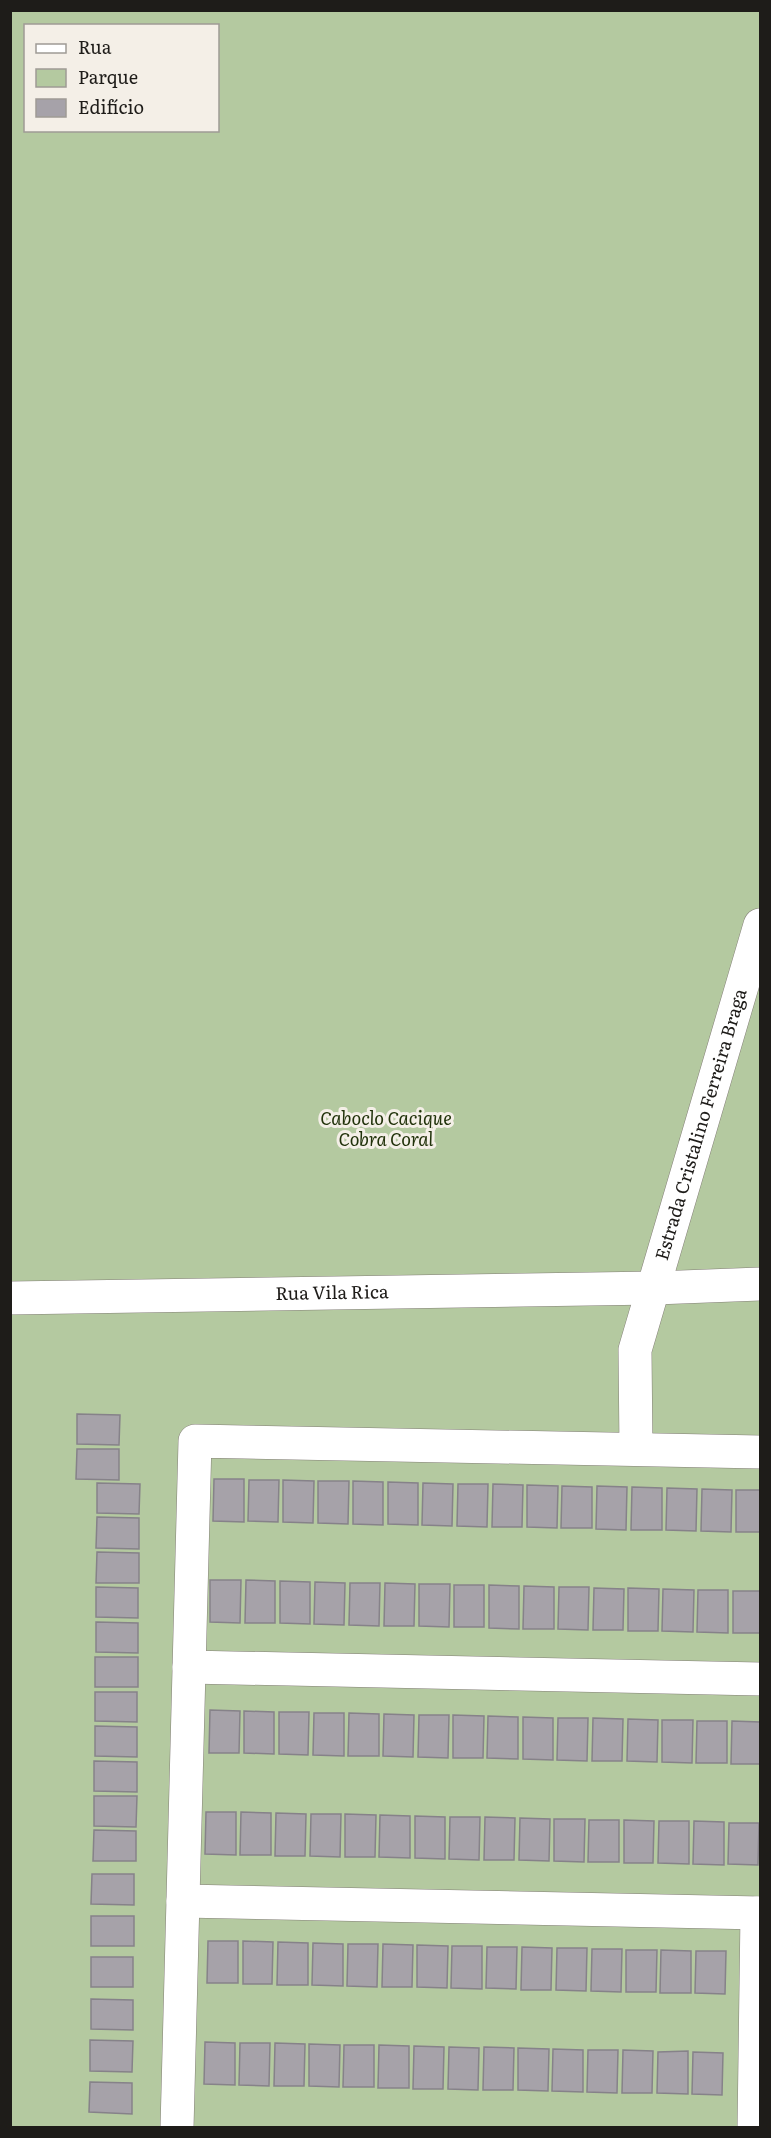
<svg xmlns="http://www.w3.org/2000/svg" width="771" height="2138" font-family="Literata,serif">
	<rect width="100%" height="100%" fill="#e7e2da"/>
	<path fill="#b4c9a0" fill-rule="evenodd" d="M11,11H760V2127H11ZM26,26H218V130H26Z"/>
	<g fill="#a6a2a9" stroke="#868289" stroke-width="1.5">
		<path d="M77,1414L120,1415L119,1445L77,1444Z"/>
		<path d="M77,1449H119V1480L76,1479Z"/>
		<path d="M214,1479H244V1522L213,1521Z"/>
		<path d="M249,1480H279L278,1522L248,1521Z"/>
		<path d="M283,1480L314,1481L313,1523L283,1522Z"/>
		<path d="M318,1481H349L348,1524L318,1523Z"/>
		<path d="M353,1481L383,1482V1525L353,1524Z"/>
		<path d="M388,1482L418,1483V1525L388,1524Z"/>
		<path d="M97,1483L140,1484L139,1514L97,1513Z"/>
		<path d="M423,1483L453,1484L452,1526L422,1525Z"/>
		<path d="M458,1484H488L487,1527L457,1526Z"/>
		<path d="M493,1484L523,1485L522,1527H492Z"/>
		<path d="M527,1485L558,1486L557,1528L527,1527Z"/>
		<path d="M562,1486L592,1487V1528H561Z"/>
		<path d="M597,1486L627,1487L626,1530L596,1529Z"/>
		<path d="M632,1487L662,1488V1530H631Z"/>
		<path d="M667,1488L697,1489L696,1531L666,1530Z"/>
		<path d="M702,1489L732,1490L731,1532L701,1531Z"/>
		<rect x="736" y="1490" width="24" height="42"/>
		<path d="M97,1517L139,1518V1549L96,1548Z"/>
		<path d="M97,1552L139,1553V1583H96Z"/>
		<path d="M210,1580H241L240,1623L210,1622Z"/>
		<path d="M246,1580L275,1581V1623H245Z"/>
		<path d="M280,1581L310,1582V1624L280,1623Z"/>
		<path d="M315,1582L345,1583L344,1625L314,1624Z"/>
		<path d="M350,1583H380L379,1626L349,1625Z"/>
		<path d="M385,1583L415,1584L414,1626H384Z"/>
		<path d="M419,1584H450L449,1627L419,1626Z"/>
		<rect x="454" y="1585" width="30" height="42"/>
		<path d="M489,1585L519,1586V1629L489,1628Z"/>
		<path d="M524,1586L554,1587V1629H523Z"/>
		<path d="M96,1587L138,1588V1618L96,1617Z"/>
		<path d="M559,1587H589L588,1630L558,1629Z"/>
		<path d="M594,1588L624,1589L623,1630H593Z"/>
		<path d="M628,1588L659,1589L658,1631H628Z"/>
		<path d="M663,1589L694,1590L693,1632L662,1631Z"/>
		<path d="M698,1590H728V1633L697,1632Z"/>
		<rect x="733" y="1591" width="27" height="42"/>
		<path d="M96,1622L138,1623V1653L96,1652Z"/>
		<rect x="95" y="1657" width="43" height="30"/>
		<path d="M95,1692H137V1722L95,1721Z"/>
		<path d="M210,1710L240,1711L239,1753H209Z"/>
		<path d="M244,1711L274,1712V1754L244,1753Z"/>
		<path d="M279,1712H309L308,1755L279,1754Z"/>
		<path d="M314,1713H344V1756L313,1755Z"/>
		<path d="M349,1713L379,1714V1756H348Z"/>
		<path d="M384,1714L414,1715L413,1757L383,1756Z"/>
		<path d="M419,1715H449L448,1758L418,1757Z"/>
		<path d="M453,1715L484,1716L483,1758H453Z"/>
		<path d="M488,1716L518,1717V1759L487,1758Z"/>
		<path d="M523,1717L553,1718V1760L523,1759Z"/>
		<path d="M558,1718H588L587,1761L557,1760Z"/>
		<path d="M593,1718L623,1719L622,1761H592Z"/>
		<path d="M628,1719L658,1720L657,1762L627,1761Z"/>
		<path d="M662,1720H693L692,1763L662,1762Z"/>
		<path d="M697,1721H727V1763H696Z"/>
		<path d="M732,1721L760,1722V1764H731Z"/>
		<path d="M95,1726L137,1727V1757L95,1756Z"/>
		<path d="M94,1761L137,1762V1792L94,1791Z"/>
		<path d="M94,1796H137L136,1827L94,1826Z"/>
		<path d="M206,1812H236V1855L205,1854Z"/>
		<path d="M241,1812L271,1813V1855H240Z"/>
		<path d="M276,1813L306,1814L305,1856H275Z"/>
		<path d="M311,1814H341L340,1857L310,1856Z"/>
		<path d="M345,1814L376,1815L375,1857H345Z"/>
		<path d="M380,1815L410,1816V1858L379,1857Z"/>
		<path d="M415,1816L445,1817V1859L415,1858Z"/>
		<path d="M450,1817H480L479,1860L449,1859Z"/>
		<path d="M485,1817L515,1818L514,1860H484Z"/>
		<path d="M520,1818L550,1819L549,1861L519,1860Z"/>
		<path d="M554,1819H585L584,1862L554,1861Z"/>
		<path d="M589,1820H619V1862H588Z"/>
		<path d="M624,1820L654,1821L653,1863H624Z"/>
		<path d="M659,1821H689V1864L658,1863Z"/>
		<path d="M694,1821L724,1822V1865L693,1864Z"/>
		<path d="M729,1823H759L758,1865L728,1864Z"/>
		<path d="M94,1830L136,1831V1861H93Z"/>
		<path d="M92,1874H134V1905L91,1904Z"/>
		<rect x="91" y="1916" width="43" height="30"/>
		<path d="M208,1941H238V1983H207Z"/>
		<path d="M243,1941L273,1942L272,1984H243Z"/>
		<path d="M278,1942L308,1943V1985H277Z"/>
		<path d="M313,1943L343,1944V1986L312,1985Z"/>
		<path d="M348,1944H378L377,1987L347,1986Z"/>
		<path d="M383,1944L413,1945L412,1987H382Z"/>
		<path d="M417,1945L448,1946L447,1988L417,1987Z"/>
		<path d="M452,1946H482V1989L451,1988Z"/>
		<path d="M487,1947H517L516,1989L486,1988Z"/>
		<path d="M522,1947L552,1948L551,1990H521Z"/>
		<path d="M557,1948H587L586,1991L556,1990Z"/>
		<path d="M592,1949H622L621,1992L591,1991Z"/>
		<path d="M626,1950H657L656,1992H626Z"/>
		<path d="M661,1950L691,1951V1993H660Z"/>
		<path d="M696,1951H726L725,1994L695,1993Z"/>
		<rect x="91" y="1957" width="42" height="30"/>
		<path d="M91,1999L133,2000V2030L91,2029Z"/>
		<path d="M90,2040L133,2041L132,2072L90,2071Z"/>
		<path d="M205,2042L235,2043V2085L204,2084Z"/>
		<path d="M240,2043H270L269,2086L239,2085Z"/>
		<path d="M275,2043L305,2044L304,2086H274Z"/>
		<path d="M309,2044L340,2045L339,2087L309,2086Z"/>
		<path d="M344,2045H374V2087H343Z"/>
		<path d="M379,2045L409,2046V2088H378Z"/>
		<path d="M414,2046L444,2047L443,2089H413Z"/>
		<path d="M449,2047L479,2048L478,2090L448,2089Z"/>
		<path d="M484,2047L514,2048L513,2090H483Z"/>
		<path d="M518,2048L549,2049L548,2091L518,2090Z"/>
		<path d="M553,2049L583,2050V2092L552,2091Z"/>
		<path d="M588,2050H618L617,2093L587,2092Z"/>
		<path d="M623,2050L653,2051L652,2093H622Z"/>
		<path d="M688,2051V2094L657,2093L658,2052Z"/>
		<path d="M693,2052L723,2053L722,2095L692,2094Z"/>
		<path d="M90,2082L132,2083V2114L89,2112Z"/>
	</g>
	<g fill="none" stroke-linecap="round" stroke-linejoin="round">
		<g stroke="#837e77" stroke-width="34">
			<g id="minor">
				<path id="s1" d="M10,1298L655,1288L760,1284"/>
				<path id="s2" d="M636,1449L635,1350L760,925"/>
				<path d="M189,1667L760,1679"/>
				<path d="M183,1901L760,1913"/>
				<path d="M177,2128L195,1441L760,1452"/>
				<path d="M754,2128L757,1913"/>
			</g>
		</g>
		<use href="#minor" stroke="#fff" stroke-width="33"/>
	</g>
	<g text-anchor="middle" stroke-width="6" stroke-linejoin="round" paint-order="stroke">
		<g font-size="18" font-style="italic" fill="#21320a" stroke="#f4efe7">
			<text x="386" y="1125">Caboclo Cacique<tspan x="386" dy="21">Cobra Coral</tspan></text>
		</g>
		<g font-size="18" fill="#1e1c19" stroke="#f4efe7">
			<text dy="6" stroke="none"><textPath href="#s2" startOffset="334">Estrada Cristalino Ferreira Braga</textPath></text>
			<text dy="6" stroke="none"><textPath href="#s1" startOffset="322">Rua Vila Rica</textPath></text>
		</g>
	</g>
	<rect width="771" height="2138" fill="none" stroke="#1e1c19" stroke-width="24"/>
	<rect x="24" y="24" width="195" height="108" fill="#f4efe7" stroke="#9e9b95" stroke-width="1.5"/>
	<rect x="36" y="44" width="30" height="9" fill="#ffffff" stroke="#9e9b95" stroke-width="1.5"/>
	<text x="78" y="54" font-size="18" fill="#1e1c19">Rua</text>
	<rect x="36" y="69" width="30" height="18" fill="#b4c9a0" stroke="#9e9b95" stroke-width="1.5"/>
	<text x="78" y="84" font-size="18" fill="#1e1c19">Parque</text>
	<rect x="36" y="99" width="30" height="18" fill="#a6a2a9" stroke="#9e9b95" stroke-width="1.5"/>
	<text x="78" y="114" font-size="18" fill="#1e1c19">Edifício</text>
</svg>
